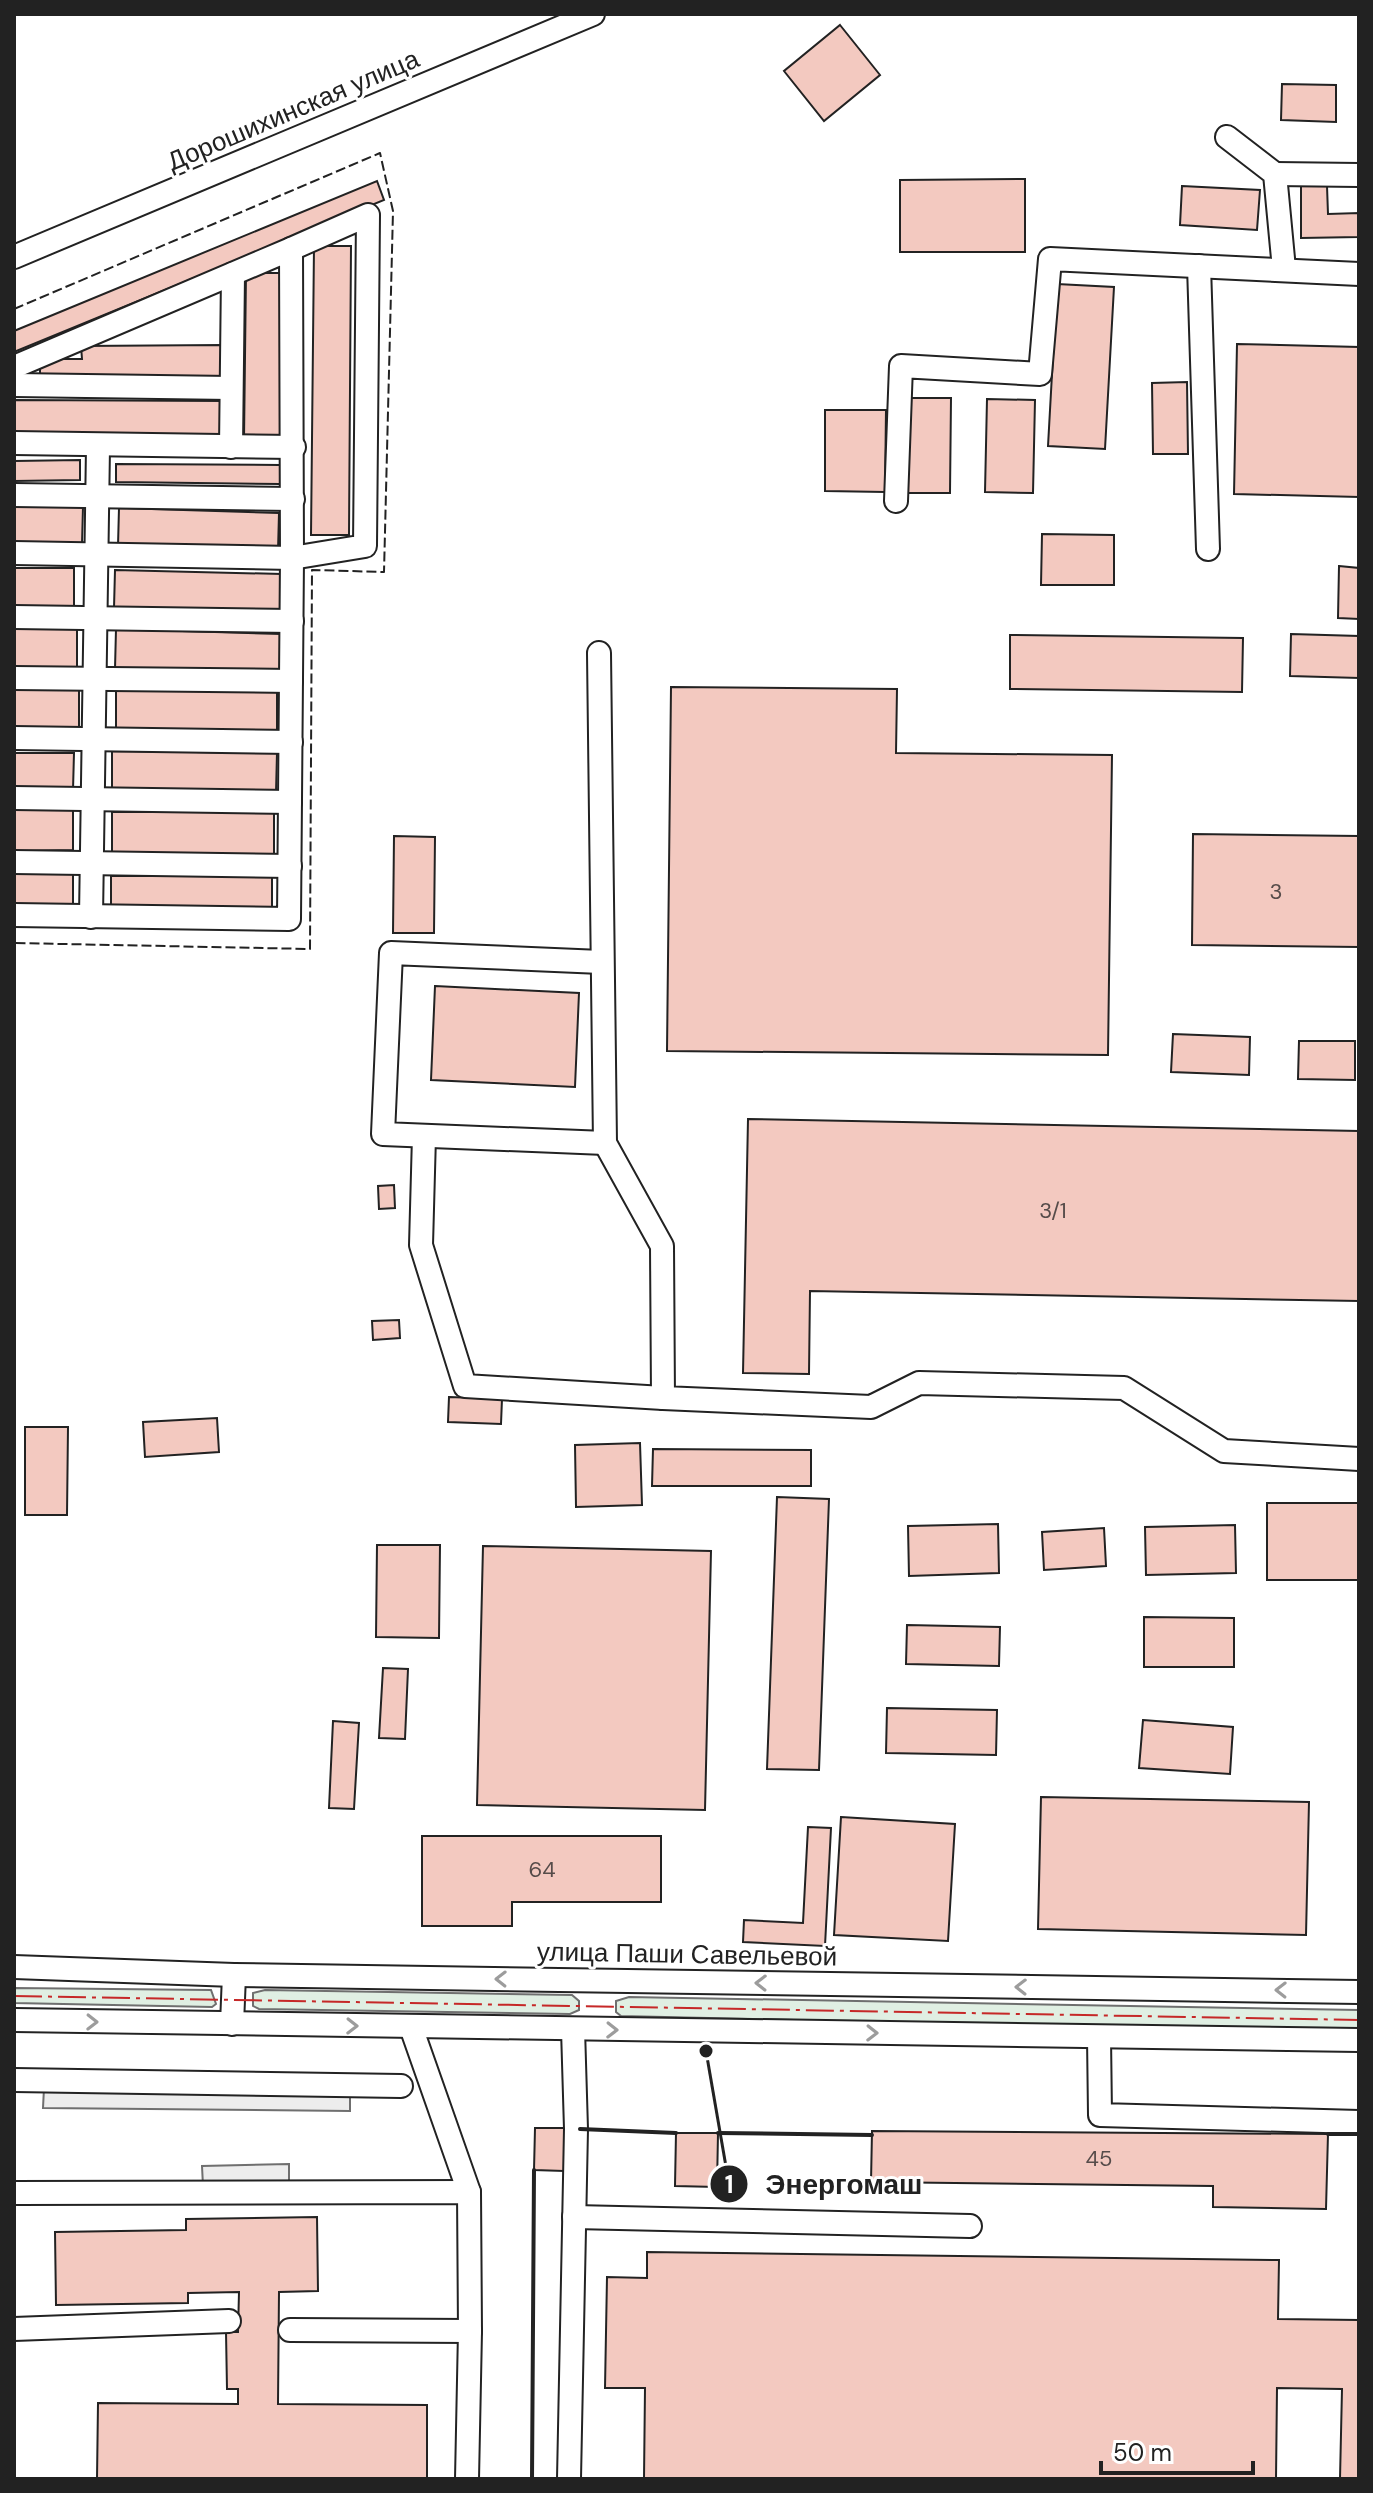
<svg xmlns="http://www.w3.org/2000/svg" width="1373" height="2493" font-family="'DM Sans',sans-serif">
	<rect width="100%" height="100%" fill="#fff"/>
	<g fill="#e0efe3" stroke="#6f6f6f" stroke-width="2">
		<path d="M14,1988L211,1990L216,2004L212,2007L14,2003Z"/>
		<path d="M265,1990L572,1995L579,2001V2010L570,2014L259,2009L253,2006V1993Z"/>
		<path d="M629,1997L1359,2010V2033L621,2016L616,2012V2001Z"/>
	</g>
	<g fill="#ededed" stroke="#6f6f6f" stroke-width="2">
		<path d="M44,2088L350,2091V2111L43,2108Z"/>
		<path d="M289,2164V2184L203,2186L202,2166Z"/>
	</g>
	<g fill="#f3c9c0" stroke="#222" stroke-width="2">
		<path d="M840,25L880,75L824,121L784,71Z"/>
		<path d="M1282,84L1336,85V122L1281,120Z"/>
		<path d="M1025,179V252H900V180Z"/>
		<path d="M377,181L384,200L14,352V331Z"/>
		<path d="M1182,186L1260,190L1257,230L1180,225Z"/>
		<path d="M1301,186H1327L1328,214L1359,213V237L1301,238Z"/>
		<path d="M314,246H351L349,535H311Z"/>
		<path d="M246,273H286L284,439H244Z"/>
		<path d="M1057,284L1114,287L1105,449L1048,446Z"/>
		<path d="M1237,344L1359,347V497L1234,494Z"/>
		<path d="M222,345V379H40V359H82L81,346Z"/>
		<path d="M1187,382L1188,454H1153L1152,383Z"/>
		<path d="M908,398H951L950,493H907Z"/>
		<path d="M987,399L1035,400L1033,493L985,492Z"/>
		<path d="M14,400L225,401L224,439L14,437Z"/>
		<path d="M825,410H886L885,492L825,491Z"/>
		<path d="M80,460V480L14,481V461Z"/>
		<path d="M116,464L280,465V484L116,482Z"/>
		<path d="M14,506L83,507L82,544H14Z"/>
		<path d="M119,508L279,513L278,551L118,546Z"/>
		<path d="M1042,534L1114,535V585H1041Z"/>
		<path d="M1339,566L1359,568V619L1338,618Z"/>
		<path d="M14,568H74V607L14,606Z"/>
		<path d="M115,570L282,574L280,612L114,608Z"/>
		<rect x="14" y="626" width="63" height="42"/>
		<path d="M116,629L281,634L280,674L115,669Z"/>
		<path d="M1291,634L1359,636V678L1290,676Z"/>
		<path d="M1010,635L1243,638L1242,692L1010,689Z"/>
		<rect x="14" y="685" width="65" height="42"/>
		<path d="M671,687L897,689L896,753L1112,755L1108,1055L667,1051Z"/>
		<path d="M277,688V730L116,731V689Z"/>
		<path d="M112,751L277,753L276,793L112,792Z"/>
		<path d="M14,753H74L73,790H14Z"/>
		<path d="M14,809H73V850L14,851Z"/>
		<rect x="112" y="812" width="162" height="42"/>
		<path d="M1193,834L1359,836V947L1192,945Z"/>
		<path d="M394,836L435,837L434,933H393Z"/>
		<path d="M14,873L73,874V909H14Z"/>
		<rect x="111" y="876" width="161" height="34"/>
		<path d="M435,986L579,993L575,1087L431,1080Z"/>
		<path d="M1173,1034L1250,1037L1249,1075L1171,1072Z"/>
		<path d="M1299,1041H1355V1080L1298,1079Z"/>
		<path d="M748,1119L1359,1131V1301L810,1291L809,1374L743,1373Z"/>
		<path d="M394,1185L395,1208L379,1209L378,1186Z"/>
		<path d="M399,1320L400,1338L373,1340L372,1321Z"/>
		<path d="M449,1397L502,1399L501,1424L448,1422Z"/>
		<path d="M217,1418L219,1452L145,1457L143,1422Z"/>
		<path d="M25,1427H68L67,1515H25Z"/>
		<path d="M640,1443L642,1505L576,1507L575,1445Z"/>
		<path d="M653,1449L811,1450V1486H652Z"/>
		<path d="M777,1497L829,1499L819,1770L767,1769Z"/>
		<rect x="1267" y="1503" width="92" height="77"/>
		<path d="M998,1524L999,1573L909,1576L908,1526Z"/>
		<path d="M1235,1525L1236,1573L1146,1575L1145,1527Z"/>
		<path d="M1104,1528L1106,1566L1044,1570L1042,1532Z"/>
		<path d="M377,1545H440L439,1638L376,1637Z"/>
		<path d="M483,1546L711,1551L705,1810L477,1805Z"/>
		<path d="M1144,1617L1234,1618V1667H1144Z"/>
		<path d="M907,1625L1000,1627L999,1666L906,1664Z"/>
		<path d="M383,1668L408,1669L405,1739L379,1738Z"/>
		<path d="M887,1708L997,1710L996,1755L886,1753Z"/>
		<path d="M1143,1720L1233,1727L1230,1774L1139,1768Z"/>
		<path d="M333,1721L359,1723L354,1809L329,1808Z"/>
		<path d="M1041,1797L1309,1802L1306,1935L1038,1929Z"/>
		<path d="M841,1817L955,1824L948,1941L834,1935Z"/>
		<path d="M808,1827L831,1828L825,1946L743,1942L744,1920L803,1923Z"/>
		<path d="M422,1836H661V1902H512V1926H422Z"/>
		<path d="M535,2128H564V2171L534,2170Z"/>
		<path d="M872,2131L1328,2134L1326,2209L1213,2207V2186L871,2182Z"/>
		<path d="M676,2133H718L717,2187L675,2186Z"/>
		<path d="M317,2217L318,2291L279,2292L278,2404L427,2405V2479H97L98,2403L238,2404V2389H227L226,2332H238L239,2292L188,2293V2303L56,2305L55,2232L186,2230V2219Z"/>
		<path d="M647,2252L1279,2260L1278,2319L1359,2320V2479H1340L1342,2389L1277,2388L1276,2479H644L645,2388H605L607,2277L647,2278Z"/>
	</g>
	<g fill="none" stroke-linecap="round" stroke-linejoin="round">
		<g stroke="#222" stroke-width="26">
			<g id="minor">
				<path d="M1227,137L1275,174L1284,269"/>
				<path d="M1275,174L1359,175"/>
				<path d="M14,257L593,14"/>
				<path d="M1199,266L1208,549"/>
				<path d="M14,367L291,249L292,558L14,553"/>
				<path d="M14,385L231,388"/>
				<path d="M14,443L294,447"/>
				<path d="M231,447L233,274"/>
				<path d="M14,495L293,499"/>
				<path d="M896,501L901,366L1040,374L1050,259L1359,274"/>
				<path d="M14,617L292,621"/>
				<path d="M599,653L605,1143L662,1246L663,1398L871,1407L919,1383L1124,1388L1224,1451L1359,1459"/>
				<path d="M14,678L291,681"/>
				<path d="M14,738L291,742"/>
				<path d="M14,798L290,802"/>
				<path d="M14,862L290,866"/>
				<path d="M14,915L289,919L292,558L365,546L368,215L291,249"/>
				<path d="M91,917L98,447"/>
				<path d="M601,962L391,953L383,1134L605,1143"/>
				<path d="M424,1136L421,1245L465,1386L663,1398"/>
				<path d="M14,1967L234,1975L1359,1992"/>
				<path d="M14,2020L1359,2040"/>
				<path d="M232,2024L234,1975"/>
				<path d="M411,2027L469,2192"/>
				<path d="M1099,2037L1100,2115L1359,2122"/>
				<path d="M14,2080L401,2086"/>
				<path d="M14,2193L469,2192L470,2331L290,2330"/>
				<path d="M574,2217L970,2226"/>
				<path d="M14,2329L229,2321"/>
				<path d="M467,2479L470,2331"/>
				<path d="M569,2479L576,2129L573,2029"/>
			</g>
		</g>
		<use href="#minor" stroke="#fff" stroke-width="22"/>
		<path stroke="#222" stroke-width="2" stroke-dasharray="10 4" stroke-linecap="butt" d="M14,309L380,153L393,211L384,572L312,570L310,949L14,943"/>
		<g stroke="#222" stroke-width="4">
			<path d="M580,2129L676,2133"/>
			<path d="M718,2133L872,2135"/>
			<path d="M1328,2134H1359"/>
			<path d="M532,2479L534,2170"/>
		</g>
		<path stroke="#c62828" stroke-width="2" stroke-dasharray="28 6 4 6" stroke-linecap="butt" d="M14,1996L1359,2020"/>
	</g>
	<defs><path id="oneway-chevron" d="M-2-3.5L2.5 0L-2 3.5" fill="none" stroke-width="1.6" stroke-linecap="round" stroke-linejoin="round" transform="scale(2)"/></defs>
	<g stroke="#9c9c9c">
		<use href="#oneway-chevron" transform="translate(501 1979) rotate(-179)"/>
		<use href="#oneway-chevron" transform="translate(761 1983) rotate(-179)"/>
		<use href="#oneway-chevron" transform="translate(1021 1987) rotate(-179)"/>
		<use href="#oneway-chevron" transform="translate(1281 1990) rotate(-179)"/>
		<use href="#oneway-chevron" transform="translate(92 2022) rotate(1)"/>
		<use href="#oneway-chevron" transform="translate(352 2026) rotate(1)"/>
		<use href="#oneway-chevron" transform="translate(612 2030) rotate(1)"/>
		<use href="#oneway-chevron" transform="translate(872 2033) rotate(1)"/>
	</g>
	<g text-anchor="middle" stroke-width="6" stroke-linejoin="round" paint-order="stroke">
		<g font-size="22" fill="#564c4a">
			<text x="1276" y="899">3</text>
			<text x="1053" y="1218">3/1</text>
			<text x="542" y="1877">64</text>
			<text x="1099" y="2166">45</text>
		</g>
		<g font-size="26" fill="#222" stroke="#fff">
			<text transform="translate(293 110) rotate(-23)" y="9">Дорошихинская улица</text>
			<text transform="translate(687 1954) rotate(1)" y="9">улица Паши Савельевой</text>
		</g>
	</g>
	<path fill="none" stroke="#222" stroke-width="3" d="M706 2051L729 2184"/>
	<g fill="#222" stroke="#fff" stroke-width="3">
		<circle cx="706" cy="2051" r="8"/>
		<circle cx="729" cy="2184" r="20"/>
	</g>
	<g font-size="24" text-anchor="middle" font-weight="bold" fill="#fff">
		<text x="729" y="2193">1</text>
	</g>
	<g font-size="28" text-anchor="middle" font-weight="bold" fill="#222" stroke="#fff" stroke-width="6" stroke-linejoin="round" paint-order="stroke">
		<text x="844" y="2194">Энергомаш</text>
	</g>
	<rect width="1373" height="2493" fill="none" stroke="#222222" stroke-width="32"/>
	<path d="M1101 2461v12h152v-12" fill="none" stroke="#222222" stroke-width="4"/>
	<text x="1113" y="2461" font-size="24" fill="#222222" stroke="#ffffff" stroke-width="6" paint-order="stroke">50 m</text>
</svg>
